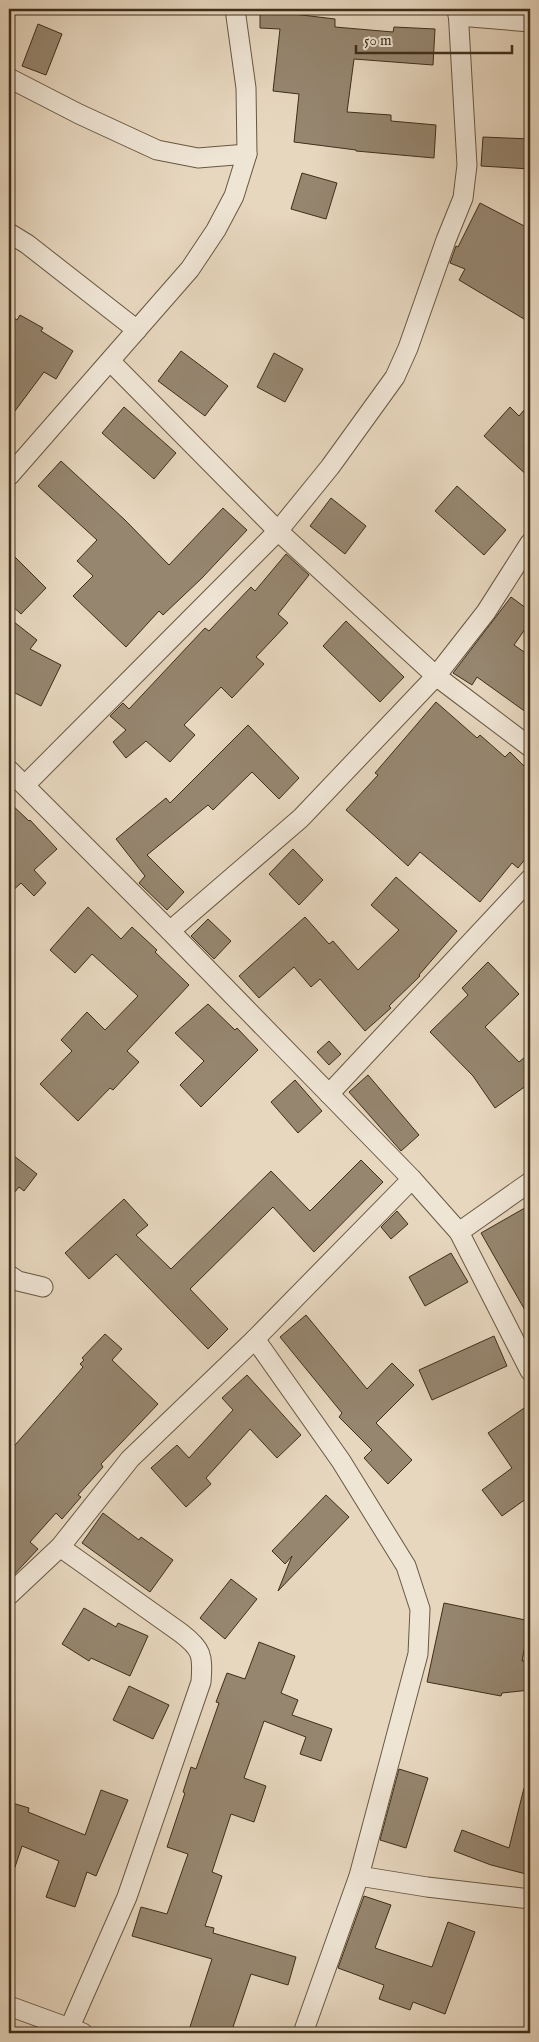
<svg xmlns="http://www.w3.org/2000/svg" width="539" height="2042" font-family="'IM FELL English',serif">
	<rect width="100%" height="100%" fill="#e7d7bf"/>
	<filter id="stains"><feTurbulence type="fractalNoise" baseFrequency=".004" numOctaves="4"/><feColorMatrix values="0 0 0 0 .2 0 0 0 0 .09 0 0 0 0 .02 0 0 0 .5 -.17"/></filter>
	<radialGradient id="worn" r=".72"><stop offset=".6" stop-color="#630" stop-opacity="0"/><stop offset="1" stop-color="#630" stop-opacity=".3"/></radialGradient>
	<g fill="#968670" stroke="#3e2e1a">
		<path d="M260,9H277V12L335,19V27L393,32L394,27L435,29L433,65L354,59L347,112L391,115V121L436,125L434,158L356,151V150L294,142L299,94L273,91L280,29L260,28Z"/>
		<path d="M38,24L62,34L46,75L22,66Z"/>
		<path d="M483,137L530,139V169L481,166Z"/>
		<path d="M302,173L337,183L326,219L291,209Z"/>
		<path d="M480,203L530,229V309L524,319L459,280L465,269L450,263L456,246L458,247Z"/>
		<path d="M9,315L17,320L20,315L43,328L41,331L73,351L56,379L44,372L9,419Z"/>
		<path d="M181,351L228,386L205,416L158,381Z"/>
		<path d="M274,353L303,369L285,402L257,387Z"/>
		<path d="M530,403V478L484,436L510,407L519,416Z"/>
		<path d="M124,407L176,453L154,479L102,433Z"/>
		<path d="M61,461L125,520L169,565L223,508L247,530L202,578L163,615L159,611L126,647L73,596L93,576L77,561L97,540L38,486Z"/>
		<path d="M457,486L506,530L484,555L435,511Z"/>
		<path d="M331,498L366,526L345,554L310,526Z"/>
		<path d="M9,551L46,588L21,614L9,603Z"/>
		<path d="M286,554L309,575L278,614L288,623L256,657L264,664L232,698L221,687L184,725L195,735L170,762L146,741L126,758L113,742L126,730L110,716L123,703L129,709L205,628L209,631L251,587L255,591Z"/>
		<path d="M511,597L530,611V622L514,645L530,656V715L477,677L472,685L453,673Z"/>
		<path d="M9,618L37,640L30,649L61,665L41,706L9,690Z"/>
		<path d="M346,621L404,677L380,702L323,646Z"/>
		<path d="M436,702L477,738L480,735L505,757L510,752L530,772V853L518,868L512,863L480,902L420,852L408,866L346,810L378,775L375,773Z"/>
		<path d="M248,725L299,778L279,799L252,772L213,810L208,805L147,855L184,892L167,910L139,883L145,876L116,839L166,798L170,803Z"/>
		<path d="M9,802L29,821L30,820L57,849L34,870L46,883L34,896L21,883L9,894Z"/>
		<path d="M293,849L323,880L299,905L269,874Z"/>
		<path d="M396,877L457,931L419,975L420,976L389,1006L391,1008L365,1031L320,979L311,987L294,967L259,998L239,976L305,917L329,944L333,941L358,970L399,930L371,905Z"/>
		<path d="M88,907L121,939L132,927L157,950L155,952L189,985L127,1051L139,1062L113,1090L110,1088L78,1121L40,1084L72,1051L61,1040L87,1012L105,1030L138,996L92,954L75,973L50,950Z"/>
		<path d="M208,919L231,941L214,959L191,936Z"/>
		<path d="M488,962L519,994L485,1027L519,1062L530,1053V1083L495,1108L473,1076L430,1032L468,995L462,988Z"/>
		<path d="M208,1004L235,1030L237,1028L258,1050L201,1107L180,1085L204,1061L175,1033Z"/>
		<path d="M329,1041L341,1054L329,1065L317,1052Z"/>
		<path d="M368,1075L419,1135L401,1151L349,1092Z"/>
		<path d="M295,1080L322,1111L298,1133L271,1102Z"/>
		<path d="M9,1152L37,1174L24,1191L19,1187L9,1199Z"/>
		<path d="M361,1160L383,1182L314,1252L273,1207L190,1289L228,1329L208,1349L116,1254L89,1279L65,1253L124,1199L148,1225L136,1235L171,1269L271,1171L310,1211Z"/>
		<path d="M530,1205V1319L481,1233Z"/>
		<path d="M397,1211L408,1224L391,1239L381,1227Z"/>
		<path d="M451,1253L468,1282L425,1306L409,1277Z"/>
		<path d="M306,1315L367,1389L392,1363L414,1385L376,1423L412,1460L388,1484L364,1458L372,1450L339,1417L342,1413L280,1337Z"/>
		<path d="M105,1334L122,1349L112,1360L158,1404L101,1464L103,1467L78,1495L81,1497L62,1519L56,1513L30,1542L38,1549L9,1580V1452L83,1367L80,1364L84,1360L82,1358Z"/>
		<path d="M494,1336L507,1366L432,1400L419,1370Z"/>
		<path d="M247,1375L301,1435L277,1458L250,1429L206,1478L211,1484L186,1507L151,1468L177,1445L189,1458L233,1410L222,1398Z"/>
		<path d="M530,1404V1496L502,1516L482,1490L512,1468L488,1433Z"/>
		<path d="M326,1495L349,1517L278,1591L292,1556L285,1564L272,1551Z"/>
		<path d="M103,1513L139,1540L141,1537L173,1560L150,1592L82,1543Z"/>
		<path d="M231,1579L257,1599L225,1639L200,1618Z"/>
		<path d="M444,1603L530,1621L522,1661L530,1660V1690L502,1693L501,1696L427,1682Z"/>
		<path d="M84,1608L116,1627L118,1623L148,1636L130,1676L91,1658L89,1661L62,1644Z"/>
		<path d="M259,1642L295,1656L281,1693L298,1700L292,1715L332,1729L321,1761L300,1754L306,1737L264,1721L244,1778L266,1786L254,1822L231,1814L212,1872L222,1876L205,1926L214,1928L213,1933L296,1957L288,1985L251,1974L231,2033H188L212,1959L132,1936L141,1907L167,1914L188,1854L167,1847L185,1793L183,1792L191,1767L196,1769L219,1703L216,1702L227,1673L245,1679Z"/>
		<path d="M129,1686L169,1705L153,1739L113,1720Z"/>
		<path d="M399,1769L428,1778L406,1848L380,1840Z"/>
		<path d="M524,1788L530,1789V1875L491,1865L454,1851L462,1830L509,1848Z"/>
		<path d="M101,1790L128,1800L96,1876L87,1872L75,1907L46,1897L59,1861L22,1846L12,1876H9V1802L29,1808L28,1812L85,1835Z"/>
		<path d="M364,1896L391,1905L375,1948L432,1967L448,1922L475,1932L445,2014L413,2002L410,2010L379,1999L384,1985L338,1968Z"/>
	</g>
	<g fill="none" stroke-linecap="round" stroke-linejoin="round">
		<g stroke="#685843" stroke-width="21">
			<g id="street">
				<path d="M458,16L530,22"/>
				<path d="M9,78L79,114L157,150L198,158L247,154"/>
				<path d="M9,233L27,244L137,330"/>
				<path d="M110,361L278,531L436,676L530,747"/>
				<path d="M9,476L190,269L216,230L234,196L247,154L246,88L235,9"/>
				<path d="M9,770L170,931L412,1179L459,1232L530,1371"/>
				<path d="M25,785L278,531L330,467L395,377L408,348L446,240L463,198L467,165L458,9"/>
				<path d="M170,931L301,818L436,676L486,612L530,543"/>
				<path d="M329,1094L530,879"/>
				<path d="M459,1232L530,1182"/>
				<path d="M9,1275L18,1281L43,1287"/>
				<path d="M255,1339L341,1461L406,1566L420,1609L418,1654L359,1876L303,2033"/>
				<path d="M60,1547L181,1633C202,1649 203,1655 201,1682L127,1897L69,2029"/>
				<path d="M9,1595L60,1547L130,1459L255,1339L412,1179"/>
				<path d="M359,1876L427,1887L530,1899"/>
				<path d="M9,2006L83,2033"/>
			</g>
		</g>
		<use href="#street" stroke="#efe5d5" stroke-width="19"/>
	</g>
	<rect width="539" height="2042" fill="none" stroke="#e7d7bf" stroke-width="30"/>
	<rect x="10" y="10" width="519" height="2022" fill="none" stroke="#3e2e1a" stroke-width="2.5"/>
	<rect x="15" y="15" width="509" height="2012" fill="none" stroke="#3e2e1a"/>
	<path d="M356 45v8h156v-8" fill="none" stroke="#3e2e1a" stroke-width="2.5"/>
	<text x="364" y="45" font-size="15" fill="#3e2e1a" stroke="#efe5d5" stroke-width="4" paint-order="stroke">50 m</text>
	<rect width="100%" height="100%" filter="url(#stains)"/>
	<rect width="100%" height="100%" fill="url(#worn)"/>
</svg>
